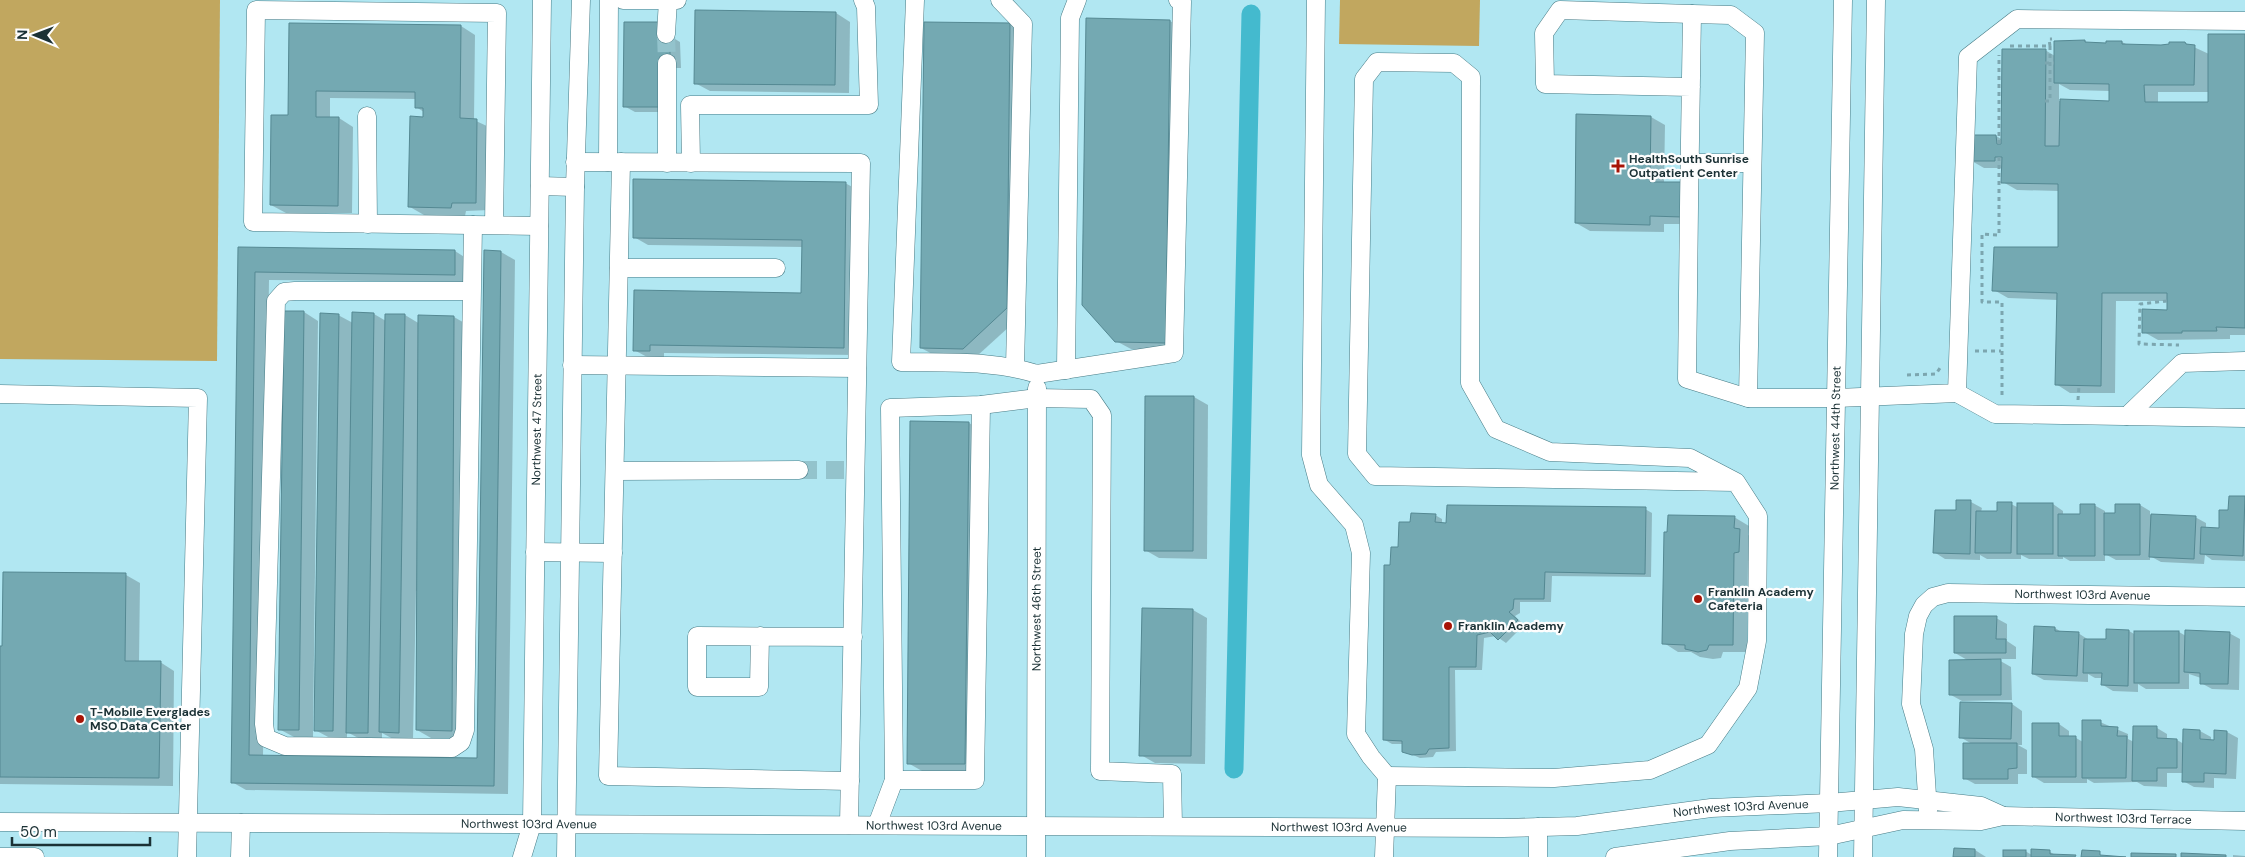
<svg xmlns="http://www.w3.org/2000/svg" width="2245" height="857" font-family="'DM Sans',sans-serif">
	<rect width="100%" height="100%" fill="#b1e7f2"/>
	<g fill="#c1a75f">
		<path d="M0,0H220L217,361L0,359Z"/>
		<path d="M1340,0H1480L1479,46L1339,44Z"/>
	</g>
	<g fill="#0003" fill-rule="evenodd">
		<path d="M836,13L850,22L849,93L710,91L695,83Z"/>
		<path d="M1170,21L1184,29L1180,350L1131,349L1116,341Z"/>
		<path d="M1010,24L1024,33L1021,316L977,356H936L921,348Z"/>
		<path d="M290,25L461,26L475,35L474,120L491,128L490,210L466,211L465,216L424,215L410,207L424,118V112L416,107V99L330,98V118H339L353,127L352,213H286L271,205L289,116Z"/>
		<path d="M2245,35V335H2230V339L2158,340L2144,332L2169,311V301H2116L2115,393H2070L2056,384L2058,300L2008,298L1994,290L2059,248V191L2017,190L2003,182V168H1984L1970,160L1996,136L2003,140L2045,50L2055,56L2085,41L2089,44L2122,42L2128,45L2161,47L2185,43L2209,54ZM2059,84L2070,90L2110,91V103L2059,101ZM2158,92H2209V104L2158,103Z"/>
		<path d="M670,36L680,42L681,68H670V112H635L624,106Z"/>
		<path d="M1651,117L1665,125L1664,183L1696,224H1664V232L1590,231L1576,223Z"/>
		<path d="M845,183L860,191L857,355L664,353V359L649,358L634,350L802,294L803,247L648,245L634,237Z"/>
		<path d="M239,248L455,251L469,260V282L269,280L263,757L479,760L501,252L515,260L508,794L246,790L232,782Z"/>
		<path d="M285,312H304L318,321L313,737H294L279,729Z"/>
		<path d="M374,314L386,321L405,315L420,324L454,317L468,325L466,738H431L417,730L418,591H416L413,740H395L382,733V741L362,740L347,732V739L330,738L315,730L338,315L353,323Z"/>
		<path d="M1146,397H1194L1208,405L1207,559L1159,558L1145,550Z"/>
		<path d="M969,423L983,431L979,772L922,771L908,763Z"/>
		<path d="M2230,497H2245V561L2212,560L2205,555L2204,564L2161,562L2150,556V560H2116L2105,554V561H2070L2063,557V559H2029L2021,555V559H1987L1980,555V560L1945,559L1934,552L1957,512L1971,502L1982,508L1981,512L1998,513L2011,504L2019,508L2053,504L2063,511V516H2081L2094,505L2105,511V515H2116L2140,505L2150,511V515L2195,517L2206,523V528L2220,529L2229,512Z"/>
		<path d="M1645,509L1652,513L1651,577L1552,576L1551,602H1520V613L1515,616L1524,625L1506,643L1496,636L1484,638L1482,670H1455L1456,751L1436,752L1433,757L1420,758L1404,751V744H1392L1385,740L1392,566L1411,523L1435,515L1442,519V524Z"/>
		<path d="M1734,517L1749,526L1748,535L1754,538L1753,560L1748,561L1747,652H1723L1721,658L1713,659L1700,657L1691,652H1678L1664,643Z"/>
		<path d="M126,575L140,583L139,662H160L174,671L173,786L0,784V647Z"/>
		<path d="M1143,609L1193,610L1207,618L1205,764L1155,763L1141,755Z"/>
		<path d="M1996,618L2007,624V641L2016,647V659H1997L2011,667L2012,700L1962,701L1951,695L1969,661L1955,653Z"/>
		<path d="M2055,628L2063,633H2078L2089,640L2107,641L2129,631L2136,635L2179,632L2186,636L2229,633L2240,639L2239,690L2212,689L2201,683V678L2189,674V689H2146L2138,684V692L2113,691L2103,685V678H2095L2088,674V682L2044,680L2033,674Z"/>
		<path d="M2012,704L2022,711V745H2018L2027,750V774H2018V784H1975L1964,778L1972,744L1960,737Z"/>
		<path d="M2100,722L2128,734V739L2134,742L2157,728L2167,734V740H2177L2184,744L2185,730L2200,731L2211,737V741H2215V732H2227L2238,738L2236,779L2214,778V788L2194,787L2183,781V773H2167V787L2144,786L2137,782L2094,783L2087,779V783H2044L2034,777L2059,724L2069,731V738H2076L2083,742Z"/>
		<path d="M1955,849L1975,850L1986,857H1954Z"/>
		<path d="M2025,851L2032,855L2050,852L2057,856L2076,857H2004Z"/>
		<path d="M2233,855L2245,856V857H2233Z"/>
	</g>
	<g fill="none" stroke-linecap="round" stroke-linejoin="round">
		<path stroke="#44bace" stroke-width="19" d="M1234,769L1251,14"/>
	</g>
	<g fill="#74a9b2" stroke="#548892">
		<path d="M695,10L836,12L835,85L694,84Z"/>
		<path d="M1086,18L1170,20L1166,343L1115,342L1082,305Z"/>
		<path d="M624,22H660L670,34V63L659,107H623Z"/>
		<path d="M924,22L1010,23L1007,308L963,349L920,348Z"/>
		<path d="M289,23L461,25L460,118L477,119L476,203H452L451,208L408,207L410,116L423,117V108H415V92L316,91V117H339L338,206L270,205L271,115H288Z"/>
		<path d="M2208,34H2245V328L2216,327L2217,331H2182V333H2142V309L2167,310V293H2102L2101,386L2055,385L2057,293L1992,291L1994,247H2058V184L2001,183L2002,157H1995V161H1968V135H1996L1997,144H2001L2002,49H2046L2045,146H2059L2060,99L2109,101V84L2054,83V41L2085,40V42L2106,43V41H2122V44L2161,45L2169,44V42H2185L2186,44L2195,45L2194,85H2144L2145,102H2208Z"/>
		<path d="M1576,114L1651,116L1650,182H1683L1682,217L1650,216V225L1575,223Z"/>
		<path d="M633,179L846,182L844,348L650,345V351H633L634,290L801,293L802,240L633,238Z"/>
		<path d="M238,247L455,250V275L255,272L249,755L477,758L484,250L501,251L494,786L231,783Z"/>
		<path d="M284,311H304L299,730H278Z"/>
		<path d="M352,312L374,313L368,733H346Z"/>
		<path d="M320,313L339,314L333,731H314Z"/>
		<path d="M385,314H405L399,733L379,732Z"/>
		<path d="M418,315L454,316L452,731L416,730Z"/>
		<path d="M1145,396H1194L1193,551H1144Z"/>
		<path d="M910,421L969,422L965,764H907Z"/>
		<path d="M2229,496H2245L2243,556L2200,554L2201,527L2219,528V510H2228Z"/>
		<path d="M1956,500H1971L1970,554L1933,553L1935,510H1956Z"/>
		<path d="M1997,502H2012L2011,553H1975L1976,511H1997Z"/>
		<rect x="2017" y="503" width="36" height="51"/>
		<path d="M2080,504H2095V556H2058V514H2080Z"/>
		<path d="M2115,504H2140V555H2104V513H2115Z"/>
		<path d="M1447,505L1646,507L1645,574L1545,572L1544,599H1514L1513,609L1509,612L1518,620L1498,640L1490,632L1477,635L1476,667H1449V748L1429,749L1426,754L1412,755L1402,752V741L1383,740L1384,565H1390L1391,547H1398L1399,522H1410L1411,513L1436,514L1435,522L1446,523Z"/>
		<path d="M2151,514L2196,516L2194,559L2149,557Z"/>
		<path d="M1668,515L1735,516L1734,528L1740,529L1739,552L1734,553L1733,645H1709L1707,650L1698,652L1685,649V645L1662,644L1664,532H1667Z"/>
		<path d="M3,572L126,573L125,661H161L159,778L0,777V646H2Z"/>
		<path d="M1142,608L1193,609L1191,756H1139Z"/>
		<path d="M1954,616H1997L1996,639H2006V653H1954Z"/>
		<path d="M2034,626L2055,627V631L2079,632L2077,676L2032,674Z"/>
		<path d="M2106,629L2129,630L2128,686L2101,685L2102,673H2083L2084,639H2106Z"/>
		<path d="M2185,630L2230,632L2228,684H2200V673L2184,672Z"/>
		<rect x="2134" y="631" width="45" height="52"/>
		<path d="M2001,659V695H1949V660Z"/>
		<path d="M1960,702L2012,703L2011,739L1959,738Z"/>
		<path d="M2082,720H2101V726L2118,727L2117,736H2127L2126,778H2082Z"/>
		<path d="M2032,723H2059V736H2076V777H2032Z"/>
		<path d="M2133,726H2157V738L2177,739V768H2157V781H2132Z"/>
		<path d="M2183,729L2200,730V739L2214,740V730L2227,731L2226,774L2204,773V782H2182Z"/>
		<path d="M1963,743H2017V768L2008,769V779H1963Z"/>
		<path d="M1954,848L1975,849V857H1953Z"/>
		<path d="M2031,849L2050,850V854L2076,855L2075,857H2031Z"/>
		<rect x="2003" y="850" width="23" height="7"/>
		<path d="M2082,850L2100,851V855L2126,857H2081Z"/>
		<path d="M2131,853L2176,854V857H2131Z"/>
		<path d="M2181,853L2226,855V857H2181Z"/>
	</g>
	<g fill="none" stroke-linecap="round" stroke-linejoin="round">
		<g stroke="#93c3cc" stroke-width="18" stroke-dasharray="18 9" stroke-linecap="butt">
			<path d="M666,34L667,63"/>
			<path d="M799,470H844"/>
		</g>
		<g stroke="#477b85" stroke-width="19">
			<g id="minor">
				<path d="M623,0H677"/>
				<path d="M915,0L901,362C947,363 993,360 1037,374L1174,353L1182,2L1178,0"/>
				<path d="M1000,0L1023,24L1015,367"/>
				<path d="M1316,0L1311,455L1319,485L1354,525L1361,553L1356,734L1371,757L1387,776"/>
				<path d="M1692,14L1731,15L1755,33L1748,398"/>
				<path d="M666,34L668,0"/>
				<path d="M667,63V163"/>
				<path d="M1691,87L1545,84L1544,33L1560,10L1692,14C1690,136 1688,257 1687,379L1748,398H1837L1957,393L1968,57L2017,19L2245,21"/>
				<path d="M367,116L368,224"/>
				<path d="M575,162L861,163L849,825"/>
				<path d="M608,162L609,0"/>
				<path d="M621,162L608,776L850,781"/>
				<path d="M691,163L690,105H869L866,7L863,0"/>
				<path d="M1690,163H1752"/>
				<path d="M540,186L575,187"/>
				<path d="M494,225L497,13L256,10L253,222L539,226"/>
				<path d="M619,268H776"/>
				<path d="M472,291H295L284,292L276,301L264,724L266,738L285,746L452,748L461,742L465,730L473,225"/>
				<path d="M572,365L857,368"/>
				<path d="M1066,370L1070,18L1077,0"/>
				<path d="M1957,393L1995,414L2245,418"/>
				<path d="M0,394L198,398L187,857"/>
				<path d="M2127,416L2182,363L2245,361"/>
				<path d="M615,471L799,470"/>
				<path d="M535,552L613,553"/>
				<path d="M760,636L759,687H697V636L853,637"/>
				<path d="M894,780H975L981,405"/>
				<path id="s1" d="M1928,811L1924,749L1911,704L1914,634L1918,616L1924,605L1933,597L1948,593L2245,597"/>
				<path id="s2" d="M0,822L1503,828L1577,826L1711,808L1829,803L1898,797L1981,806L2003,816"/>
				<path d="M877,825L894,780L890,408L981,405L1037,398L1091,399L1102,415L1100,771L1172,774L1173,826"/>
				<path d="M1538,827V857"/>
				<path d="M0,857H35"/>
				<path d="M240,857L241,823"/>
				<path id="s3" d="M522,857L532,824L542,0"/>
				<path d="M566,857L575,187L581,0"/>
				<path id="s4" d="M1036,857L1037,388"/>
				<path d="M1384,857L1387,776L1554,778L1650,770L1708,745L1748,688L1757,641L1758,516L1736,482L1690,458L1550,452L1496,429L1470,383L1471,77L1454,63L1377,62L1364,79L1357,454L1375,476L1736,482"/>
				<path id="s5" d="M1615,857L1730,841L1829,836L1903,820L1981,821L2003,816L2245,821"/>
				<path id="s6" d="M1828,857L1843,0"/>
				<path d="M1863,857L1876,0"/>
			</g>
		</g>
		<g stroke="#7ca6af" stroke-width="3" stroke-dasharray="4 4" stroke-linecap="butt">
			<path d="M2010,46H2050V101H2045"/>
			<path d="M2050,46L2049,39H2052"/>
			<path d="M2045,63H2054"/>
			<path d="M1999,144V55"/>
			<path d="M1999,157V235L1982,234V302H2002V398"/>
			<path d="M2167,301L2140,304L2139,344L2179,345"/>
			<path d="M1975,351H2001"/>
			<path d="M1907,375L1936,374L1940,368"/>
			<path d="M2078,400L2079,386"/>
		</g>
		<use href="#minor" stroke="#fff" stroke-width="18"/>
	</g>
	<g fill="#a71406" stroke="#fdfdfd" stroke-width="2">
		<path d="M1615.5 158.5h5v5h5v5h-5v5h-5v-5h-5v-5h5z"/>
		<circle cx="1698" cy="599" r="5"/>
		<circle cx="1448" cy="626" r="5"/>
		<circle cx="80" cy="719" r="5"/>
	</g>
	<g text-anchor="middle" stroke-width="4.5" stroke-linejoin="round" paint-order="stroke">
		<g font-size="12" font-weight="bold" fill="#1b3135" stroke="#fdfdfd" text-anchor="start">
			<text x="1629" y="163">HealthSouth Sunrise<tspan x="1629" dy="14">Outpatient Center</tspan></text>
			<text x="1708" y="596">Franklin Academy<tspan x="1708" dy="14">Cafeteria</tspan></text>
			<text x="1458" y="630">Franklin Academy</text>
			<text x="90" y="716">T-Mobile Everglades<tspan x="90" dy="14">MSO Data Center</tspan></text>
		</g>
		<g font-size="12" fill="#1b3135" stroke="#fdfdfd">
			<text dy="4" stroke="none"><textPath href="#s3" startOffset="429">Northwest 47 Street</textPath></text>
			<text dy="4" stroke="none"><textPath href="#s6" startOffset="429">Northwest 44th Street</textPath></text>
			<text dy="4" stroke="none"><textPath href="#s1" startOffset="372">Northwest 103rd Avenue</textPath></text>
			<text dy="4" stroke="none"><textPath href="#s4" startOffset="248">Northwest 46th Street</textPath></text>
			<text dy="4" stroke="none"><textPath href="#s2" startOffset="1742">Northwest 103rd Avenue</textPath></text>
			<text dy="4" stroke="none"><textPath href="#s5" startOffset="512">Northwest 103rd Terrace</textPath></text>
			<text dy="4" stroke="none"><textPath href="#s2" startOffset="529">Northwest 103rd Avenue</textPath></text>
			<text dy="4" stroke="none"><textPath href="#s2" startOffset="934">Northwest 103rd Avenue</textPath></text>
			<text dy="4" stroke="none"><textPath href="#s2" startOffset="1339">Northwest 103rd Avenue</textPath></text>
		</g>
	</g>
	<g transform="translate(35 35) rotate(271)" stroke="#fdfdfd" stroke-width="4" paint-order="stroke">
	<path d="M0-4L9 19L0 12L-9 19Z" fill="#1b3135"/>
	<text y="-8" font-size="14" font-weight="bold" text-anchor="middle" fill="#1b3135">N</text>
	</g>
	<path d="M12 837v8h138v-8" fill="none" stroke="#1b3135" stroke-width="2.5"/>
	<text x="20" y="837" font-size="15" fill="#1b3135" stroke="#fdfdfd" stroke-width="4" paint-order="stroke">50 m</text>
</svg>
